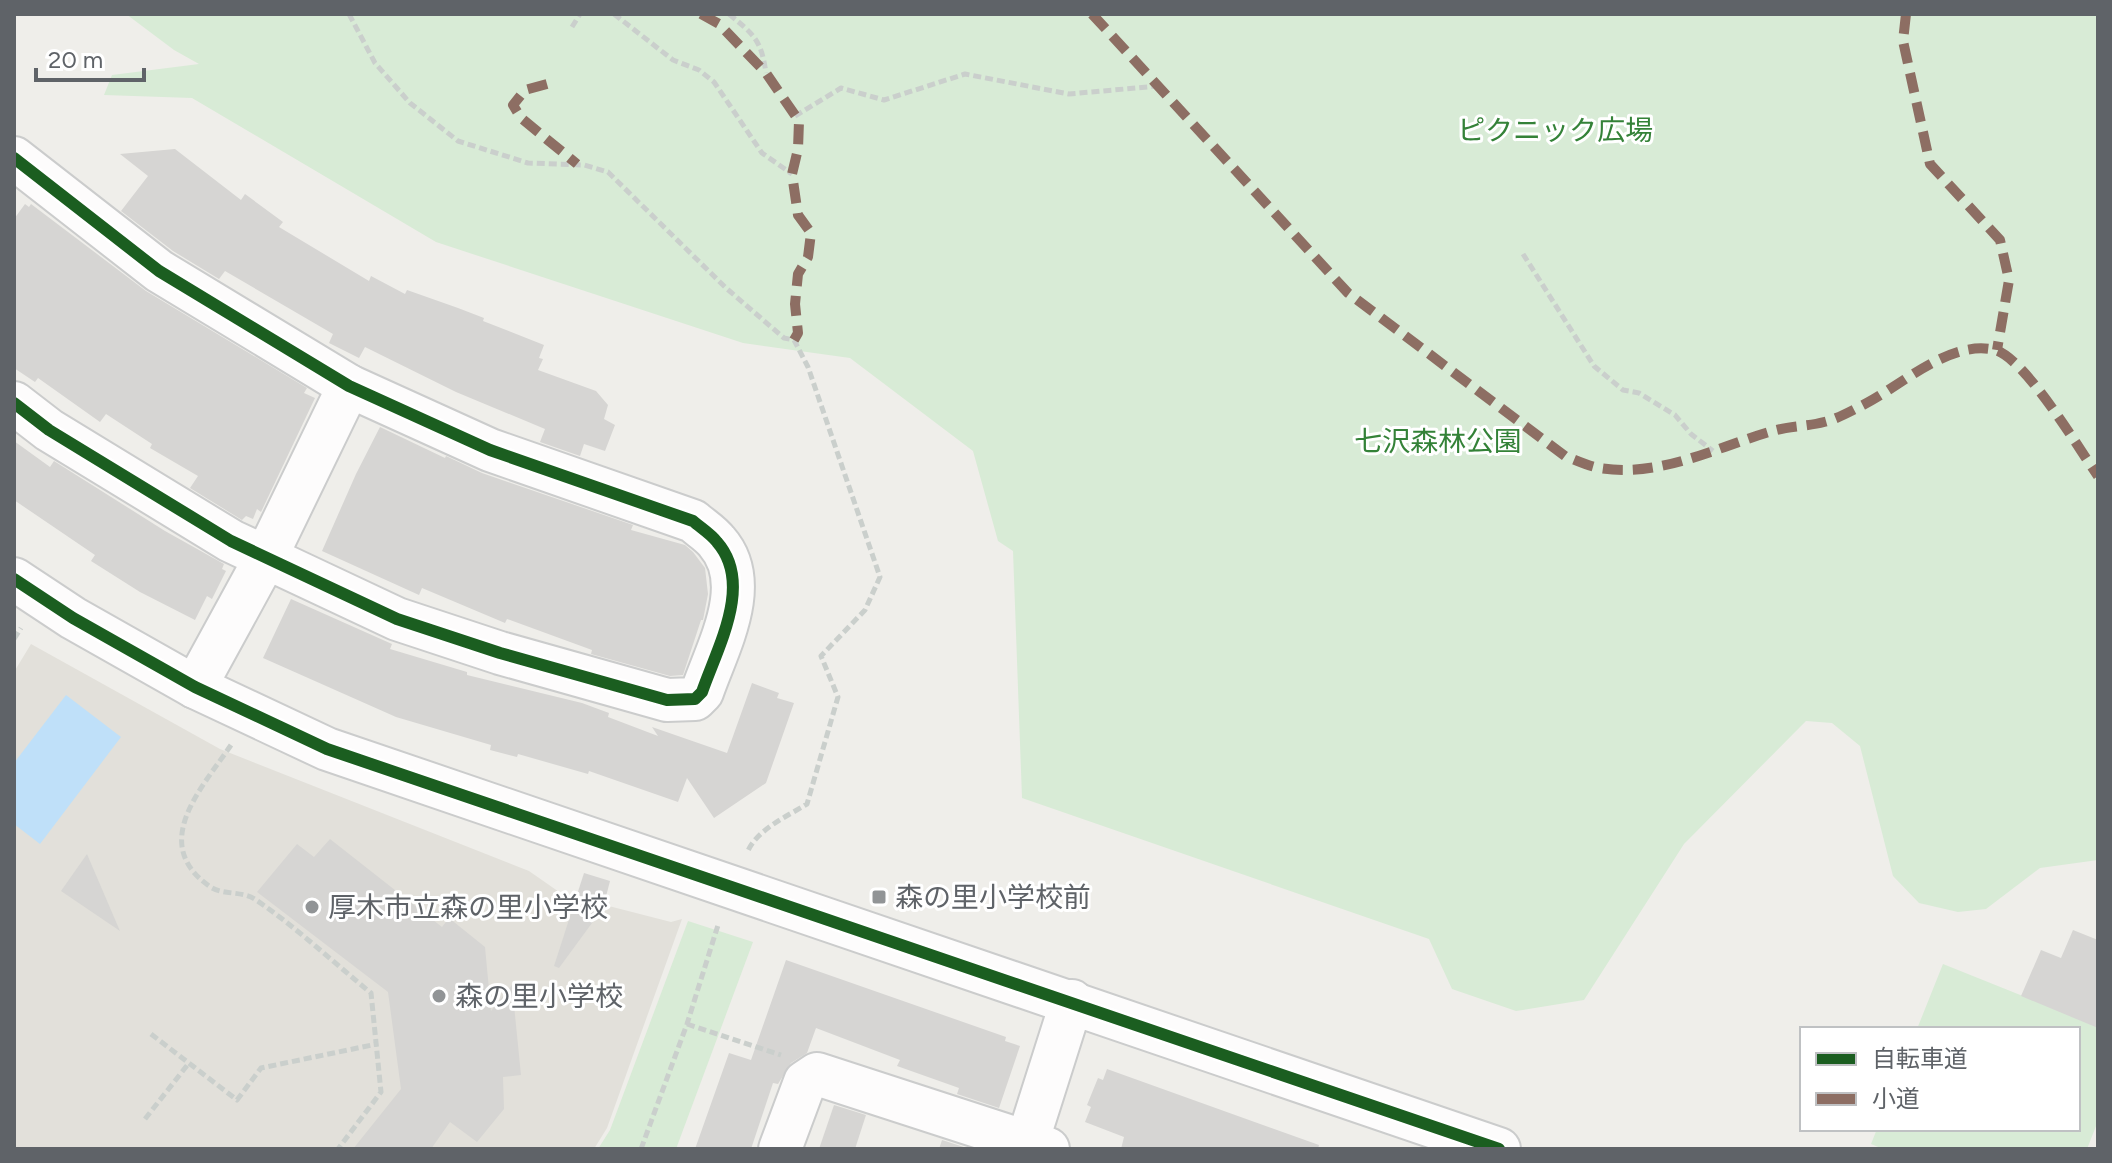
<svg xmlns="http://www.w3.org/2000/svg" width="2112" height="1163" font-family="Figtree,'Noto Sans JP',sans-serif">
	<rect width="100%" height="100%" fill="#efeeea"/>
	<path fill="#e2e0da" d="M31,644L220,749L529,871L562,894L671,922L682,919L607,1128L594,1149H14V672Z"/>
	<g fill="#d8ebd6">
		<path d="M126,14H2098V860L2040,868L1986,909L1958,912L1919,903L1893,876L1860,746L1832,723L1806,721L1684,844L1584,1000L1516,1011L1452,989L1429,939L1022,798L1013,551L998,541L973,451L850,358L743,343L436,242L192,98L104,95L112,75L199,64L174,50Z"/>
		<path d="M688,921L753,942L676,1149H598L610,1130Z"/>
		<path d="M1943,964L2098,1026V1121L2087,1149H1883L1871,1144L1877,1129H2078V1029H1917Z"/>
	</g>
	<path fill="#bfe0f9" d="M66,695L121,737L40,844L14,824V763Z"/>
	<g fill="#d6d5d3">
		<path d="M175,149L241,200L245,194L283,222L279,227L369,281L371,276L405,294L407,290L458,308L484,318L483,321L544,345L539,358L543,359L538,370L596,391L608,405L604,419L615,425L605,451L584,444L580,456L540,442L545,429L456,392L365,347L359,358L329,343L333,334L225,271L219,279L173,251L121,211L148,176L120,154Z"/>
		<path d="M25,204L29,207L31,204L146,291L307,388L304,393L315,398L261,512L257,509L253,519L246,516L242,520L190,488L198,476L150,448L152,444L106,414L100,422L38,378L35,382L14,368V219Z"/>
		<path d="M380,427L445,458L446,456L482,473L633,525L631,530L685,545L693,552L705,568L708,594L703,620H701L683,675L670,676L591,654L592,650L507,619L505,623L422,588L419,595L322,551L356,474Z"/>
		<path d="M14,441L50,467L54,461L165,531L224,564L222,569L226,571L212,599L207,596L195,620L140,592L91,561L95,555L14,500Z"/>
		<path d="M291,599L392,644L390,649L467,672V675L582,703L609,713L608,717L658,736L652,727L727,753L752,683L779,693L777,698L794,703L766,783L714,818L687,778L678,802L589,771L588,774L518,754L517,757L490,750L491,745L396,717L263,658Z"/>
		<path d="M330,839L442,927L449,918L485,947L491,1011L512,985L521,1075L503,1077L504,1109L477,1142L450,1122L431,1149H353L401,1089L388,992L257,892L297,844L314,857Z"/>
		<path d="M87,854L120,931L61,891Z"/>
		<path d="M584,873L610,881L603,908L559,968L554,966Z"/>
		<path d="M2073,930L2098,940V1028L2021,996L2041,950L2061,958Z"/>
		<path d="M786,960L1006,1037L1005,1041L1020,1046L999,1108L957,1094L959,1088L897,1066L900,1060L816,1028L807,1053L791,1063L778,1084L773,1083L751,1149H695L729,1053L751,1060Z"/>
		<path d="M1107,1069L1319,1145L1318,1149H1121L1124,1137L1085,1122L1091,1107L1087,1105L1098,1078L1103,1080Z"/>
		<path d="M834,1105L866,1115L855,1149H819Z"/>
		<path d="M942,1140L970,1149H939Z"/>
	</g>
	<g fill="none" stroke-linecap="round" stroke-linejoin="round">
		<g stroke="#cbcccc" stroke-width="46">
			<g id="minor">
				<path d="M14,158L159,271L349,386L490,450L693,521C701,528 711,534 717,542C754,584 717,648 702,692L695,699L667,700L500,653L397,619L231,541L49,430L14,403"/>
				<path d="M14,579L73,618L195,687L327,749L1499,1149"/>
				<path d="M195,687L265,559L349,386"/>
				<path d="M780,1149L805,1082L817,1074L1048,1149"/>
				<path d="M1025,1149L1072,1001"/>
			</g>
		</g>
		<g stroke="#cacfcc" stroke-width="5" stroke-dasharray="8 4" stroke-linecap="butt">
			<path d="M349,14L375,63L410,103L458,141L528,163L584,165L608,172L726,288L784,338L794,340L808,367L880,577L865,610L821,656L838,697L807,804C786,817 756,830 747,853"/>
			<path d="M614,14L673,60L699,70L714,82L762,153L792,174"/>
			<path d="M729,14C754,35 761,39 766,73"/>
			<path d="M572,27L580,14"/>
			<path d="M795,116L841,88L884,100L965,74L1069,94L1158,86"/>
			<path d="M1523,254L1594,366L1623,390L1639,393L1675,415L1691,434L1713,451"/>
			<path d="M14,639L21,628"/>
			<path d="M231,745C202,788 149,843 209,886C223,896 242,890 256,900C296,927 333,962 371,993L381,1092L338,1149"/>
			<path d="M687,1024L781,1055"/>
			<path d="M151,1034L237,1100L261,1068L377,1044"/>
			<path d="M145,1119L189,1063"/>
			<path d="M641,1149L687,1024L719,922"/>
		</g>
		<use href="#minor" stroke="#fdfcfc" stroke-width="42"/>
		<g stroke="#8d6e63" stroke-width="10" stroke-dasharray="20 10" stroke-linecap="butt">
			<path d="M701,14L719,24L766,73L799,121L798,149L792,174L798,215L811,233L808,257L798,274L795,304L798,333L794,340"/>
			<path d="M1092,14L1348,293L1565,456C1576,460 1588,466 1600,468C1662,478 1718,446 1776,430C1792,426 1809,426 1824,422C1837,419 1851,411 1863,405C1901,386 1950,339 1995,350C2025,358 2079,449 2098,476"/>
			<path d="M1906,14L1903,41L1930,164L2000,240L2009,280L1997,350"/>
			<path d="M547,84L525,90L513,105L521,118L577,164"/>
		</g>
		<g stroke="#fff" stroke-width="17">
			<g id="cycleway">
				<path d="M14,158L159,271L349,386L490,450L693,521C701,528 711,534 717,542C754,584 717,648 702,692L695,699L667,700L500,653L397,619L231,541L49,430L14,403"/>
				<path d="M14,579L73,618L195,687L327,749L1499,1149"/>
			</g>
		</g>
		<use href="#cycleway" stroke="#1b5e20" stroke-width="12"/>
	</g>
	<g fill="#919496" stroke="#fff" stroke-width="3">
		<rect x="871" y="889" width="16" height="16" rx="4"/>
		<circle cx="312" cy="907" r="8"/>
		<circle cx="439" cy="996" r="8"/>
	</g>
	<g text-anchor="middle" stroke-width="6" stroke-linejoin="round" paint-order="stroke">
		<g font-size="28" fill="#348238" stroke="#fff">
			<text x="1555" y="140">ピクニック広場</text>
			<text x="1438" y="451">七沢森林公園</text>
		</g>
		<g font-size="28" fill="#5f6368" stroke="#fff" text-anchor="start">
			<text x="895" y="907">森の里小学校前</text>
			<text x="328" y="917">厚木市立森の里小学校</text>
			<text x="455" y="1006">森の里小学校</text>
		</g>
	</g>
	<rect width="2112" height="1163" fill="none" stroke="#5f6368" stroke-width="32"/>
	<rect x="1800" y="1027" width="280" height="104" fill="#ffffff" stroke="#bfc1c3" stroke-width="2"/>
	<rect x="1816" y="1053" width="40" height="12" fill="#1b5e20" stroke="#bfc1c3" stroke-width="2"/>
	<text x="1872" y="1067" font-size="24" fill="#5f6368">自転車道</text>
	<rect x="1816" y="1093" width="40" height="12" fill="#8d6e63" stroke="#bfc1c3" stroke-width="2"/>
	<text x="1872" y="1107" font-size="24" fill="#5f6368">小道</text>
	<path d="M36 68v12h108v-12" fill="none" stroke="#5f6368" stroke-width="4"/>
	<text x="48" y="68" font-size="24" fill="#5f6368" stroke="#ffffff" stroke-width="6" paint-order="stroke">20 m</text>
</svg>
